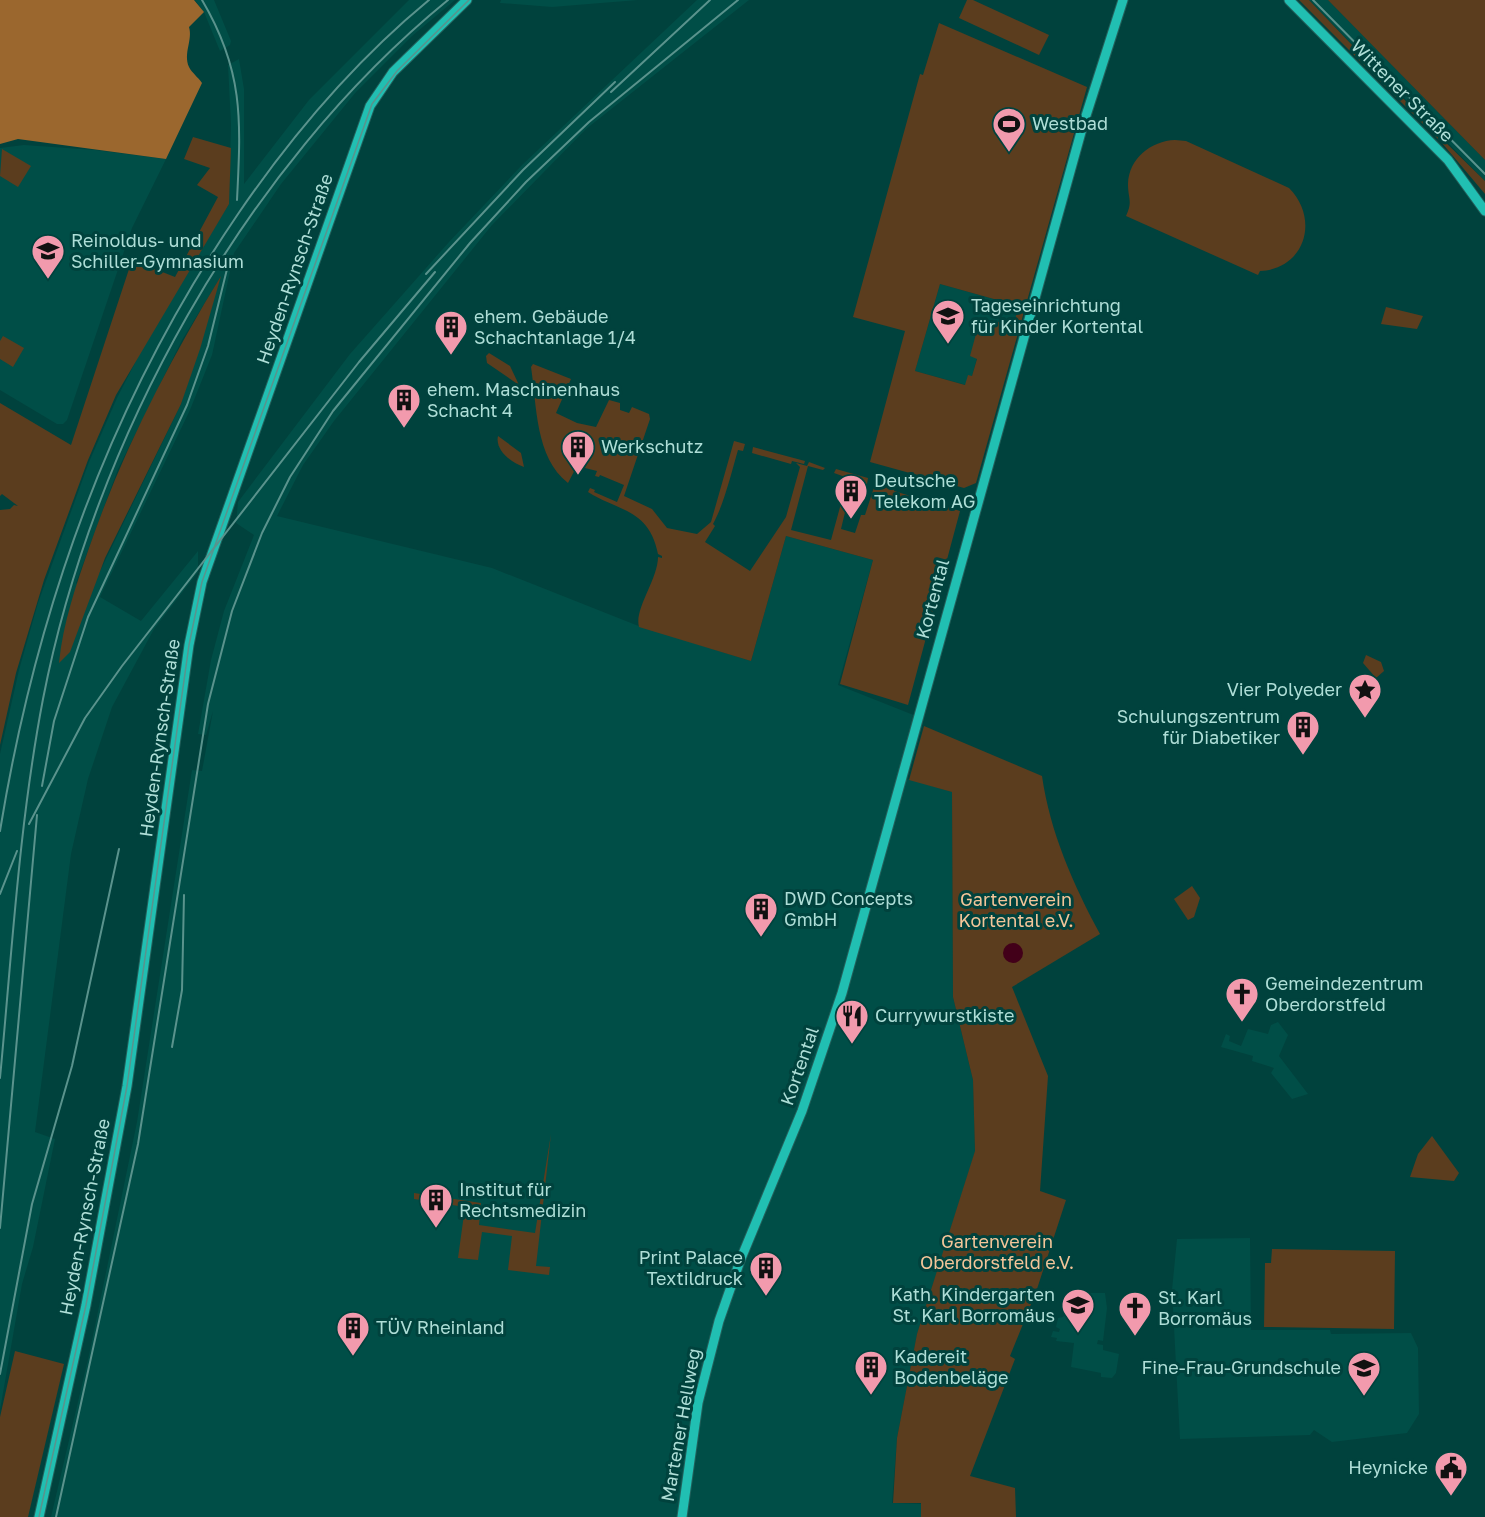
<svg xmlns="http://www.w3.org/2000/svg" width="1485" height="1517" font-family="'Golos Text',sans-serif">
	<rect width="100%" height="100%" fill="#00423d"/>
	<g fill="#004e47" fill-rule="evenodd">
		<path d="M195,0H214L231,41L230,45L220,51L204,12Z"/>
		<path d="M409,0H455L412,36L356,92L281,184L234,253L212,355L190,410L100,597L141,621L198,551V572L154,629L112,707L88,779L71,854L35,1132L55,1139L33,1247L22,1284L0,1410V754L19,670L38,603L89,462L117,398L155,324L229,204L231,124L228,65L239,59L244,89V184L309,100ZM220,278L181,404L90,592L76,583L118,469L182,340Z"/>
		<path d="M501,0H638L552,7L500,3Z"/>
		<path d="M697,0H749L586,129L492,225L334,421L303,465L277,516L492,568L636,625L751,661L786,536L873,560L838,685L916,716L899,776L952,792L953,997L973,1080L975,1152L917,1335L897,1438L892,1503L922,1504L921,1517H51L89,1355L137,1122L192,770L202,771L213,711L206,735L198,734L211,660L224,611L254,535L236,523L238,502L350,354L449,242L522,165Z"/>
		<path d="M1309,0H1328L1485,160V181Z"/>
		<path d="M24,145L95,150L166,159L132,228L67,420L63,424H57L0,390V148Z"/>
		<path d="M940,284L1019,306L1013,326L977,358L972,376L966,385L915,371Z"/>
		<path d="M1278,1022L1288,1035L1279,1056L1308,1094L1292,1099L1271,1073L1274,1068L1252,1061L1253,1056L1221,1047L1226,1034L1230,1036L1229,1041L1241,1046L1248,1029L1268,1034L1271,1025Z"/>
		<path d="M1250,1238L1251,1330H1330L1331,1334L1411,1333L1418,1348L1419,1414L1407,1433L1332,1442L1314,1430L1310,1435L1180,1439L1172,1290L1177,1239Z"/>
		<path d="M1070,1293H1105L1107,1308L1103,1341L1098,1340L1097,1344L1103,1345V1350L1119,1354L1116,1373L1112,1378L1101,1377V1373L1071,1367L1074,1343L1056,1341L1057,1338L1051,1337L1053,1331L1059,1332L1060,1329L1056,1327L1058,1318L1063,1317L1066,1312Z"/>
	</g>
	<g fill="#5b3d1e" fill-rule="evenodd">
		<path d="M967,0H973L1049,35L1039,55L959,18Z"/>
		<path d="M1299,0H1309L1440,137L1485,181V194L1442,143Z"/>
		<path d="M1328,0H1485V160Z"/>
		<path d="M939,23L1087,87L976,483L964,488L870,462L905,331L853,317L920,74L923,75ZM940,284L1019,306L1013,326L991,320L976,334L970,356L977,359L972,376L968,375L965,385L915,371Z"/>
		<path d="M193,137L231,148L229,204L116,395L88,460L44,580L16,673L0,745V510L10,509L14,505L18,506L2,494L0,496V403L71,445L132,260L175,277L218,197L197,185L210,168L184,159Z"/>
		<path d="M1175,140L1186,141L1289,188C1320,219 1305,269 1260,271L1258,275L1126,216C1133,201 1128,199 1128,184C1129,158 1151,141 1175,140Z"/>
		<path d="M2,149L31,166L18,187L0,176Z"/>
		<path d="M221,276L200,349L181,404L105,558L70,652L59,663C63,623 76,585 89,548C122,452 168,363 221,276Z"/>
		<path d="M1386,307L1423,316L1417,329L1381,324Z"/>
		<path d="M3,336L24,348L13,367L0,359V341Z"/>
		<path d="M489,353L510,366L519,385L487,363L486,356Z"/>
		<path d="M533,364L571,379L556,413L577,423L596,427L609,400L620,403V410L629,413L632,407L649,414L650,419L624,496L652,509L667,528L697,534L711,522L734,441L745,444L743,451L738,450C731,474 724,504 713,524L715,526L705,542L750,571L786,517L800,467L796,463L807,466L809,462L825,468L823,470L808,466L791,530L831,540L848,478L834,473L836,469L868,478L866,490L851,487L841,529L855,533L861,515H865L876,481L895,486L894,491L960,511L908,705L840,684L873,560L786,536L751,661L639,627C634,609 658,579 658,557L662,558V556L658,554C649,509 620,512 588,492L590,488L595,490L594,492L617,502L624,485L600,475L599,477L595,476L597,471L585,468L588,461L581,458L568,483C535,457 537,406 531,367Z"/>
		<path d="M498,436L521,453L524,467C510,462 495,450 498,436Z"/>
		<path d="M753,447L805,461L804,464L792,461L791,464L752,453Z"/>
		<path d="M1366,655L1381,662L1384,671L1376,678L1363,663Z"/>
		<path d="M924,726L1042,776C1050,832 1073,884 1100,934L1012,987L1048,1076L1040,1191L1066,1200L1036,1292L1010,1356L1015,1359L970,1476L1015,1488L1016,1517H921V1503H893L897,1438L917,1334L975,1151L973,1080L953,997L952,792L909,780Z"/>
		<path d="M1192,886L1200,898L1194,917L1188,920L1174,899Z"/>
		<path d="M551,1134L536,1266L550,1267L549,1275L508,1270L512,1236L482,1232L478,1260L458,1258L465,1207L414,1199V1193L481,1203L479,1225L535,1233Z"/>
		<path d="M1432,1136L1459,1173L1454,1181L1410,1177L1418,1154Z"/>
		<path d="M1272,1249L1395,1251L1394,1329L1264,1327L1265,1263H1271Z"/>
		<path d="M15,1351L64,1364L28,1517H0V1417Z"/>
	</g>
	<path fill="#9b672e" d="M0,0H194L204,12L189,27C193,40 183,53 189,67C192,73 198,77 202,83L166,159L18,139L0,144Z"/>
	<circle fill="#420019" cx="1013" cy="953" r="10"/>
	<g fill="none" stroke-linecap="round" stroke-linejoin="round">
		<g stroke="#23615c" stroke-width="11">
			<g id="secondary">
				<path d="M1289,0L1448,160L1485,211"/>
				<path d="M39,1517L86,1305L127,1086L189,645L202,582L370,106L393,72L467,0"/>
				<path d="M682,1517L698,1403L719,1321L740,1261L802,1111L842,993L1083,125L1123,0"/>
			</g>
		</g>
		<use href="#secondary" stroke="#21bfb2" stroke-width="9"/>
		<path stroke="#5a938d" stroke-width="1.5" d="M39,1517L86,1305L127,1086L189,645L202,582L372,104L397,71L469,0"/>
		<g stroke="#5a938d" stroke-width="2">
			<path d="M202,0C244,71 241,120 237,200"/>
			<path d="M1313,0L1485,174"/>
			<path d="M611,92L710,0"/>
			<path d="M426,274L523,170L615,82"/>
			<path d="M42,786L54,721L88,617L187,405L208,346L229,261"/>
			<path d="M29,824L85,718L122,666L359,362L435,272"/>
			<path d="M0,831C36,610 111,400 238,214C292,135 355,61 429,0"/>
			<path d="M0,894L17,851"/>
			<path d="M172,1047L182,990L184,895"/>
			<path d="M0,1078C12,952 19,824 43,699C93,442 243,167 448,0"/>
			<path d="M0,1228L37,815"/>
			<path d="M0,1374L32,1204L72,1066L119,849"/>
			<path d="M56,1517L138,1144L208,704L232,611L262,533L290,477L333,411L470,243L526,182L589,122L738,0"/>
		</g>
	</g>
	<defs>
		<g id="stadium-pin" transform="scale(1.725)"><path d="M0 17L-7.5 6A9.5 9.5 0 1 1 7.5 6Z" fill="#f29aad" stroke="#00423d"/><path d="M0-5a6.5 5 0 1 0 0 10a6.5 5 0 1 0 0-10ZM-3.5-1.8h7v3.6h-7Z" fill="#111"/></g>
		<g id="school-pin" transform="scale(1.725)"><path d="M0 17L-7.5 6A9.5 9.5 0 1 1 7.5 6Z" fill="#f29aad" stroke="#00423d"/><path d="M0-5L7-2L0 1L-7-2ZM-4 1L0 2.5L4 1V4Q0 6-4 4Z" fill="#111"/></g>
		<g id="building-pin" transform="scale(1.725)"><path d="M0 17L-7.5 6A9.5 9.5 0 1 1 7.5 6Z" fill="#f29aad" stroke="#00423d"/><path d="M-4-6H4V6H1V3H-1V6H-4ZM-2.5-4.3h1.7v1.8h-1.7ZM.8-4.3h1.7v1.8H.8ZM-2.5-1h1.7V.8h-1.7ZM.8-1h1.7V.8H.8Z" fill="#111"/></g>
		<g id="sight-pin" transform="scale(1.725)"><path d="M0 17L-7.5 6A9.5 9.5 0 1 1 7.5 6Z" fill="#f29aad" stroke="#00423d"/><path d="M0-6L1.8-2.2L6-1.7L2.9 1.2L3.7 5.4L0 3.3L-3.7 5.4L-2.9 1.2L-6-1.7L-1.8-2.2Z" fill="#111"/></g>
		<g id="church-pin" transform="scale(1.725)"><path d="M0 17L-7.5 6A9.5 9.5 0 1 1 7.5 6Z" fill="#f29aad" stroke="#00423d"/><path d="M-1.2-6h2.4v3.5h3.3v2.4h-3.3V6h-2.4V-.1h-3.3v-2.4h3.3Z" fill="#111"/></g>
		<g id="restaurant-pin" transform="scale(1.725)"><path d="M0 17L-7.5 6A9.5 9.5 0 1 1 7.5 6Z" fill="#f29aad" stroke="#00423d"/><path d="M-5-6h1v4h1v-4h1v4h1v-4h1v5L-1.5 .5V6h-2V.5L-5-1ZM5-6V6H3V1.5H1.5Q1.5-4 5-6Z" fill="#111"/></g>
		<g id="civic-pin" transform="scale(1.725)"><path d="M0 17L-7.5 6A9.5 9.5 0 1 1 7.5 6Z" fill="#f29aad" stroke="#00423d"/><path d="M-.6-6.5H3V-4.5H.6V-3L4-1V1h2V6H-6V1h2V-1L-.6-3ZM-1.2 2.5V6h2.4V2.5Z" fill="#111"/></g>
	</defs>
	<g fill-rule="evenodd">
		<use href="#stadium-pin" x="1009" y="124"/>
		<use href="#school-pin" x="48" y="251"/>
		<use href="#school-pin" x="948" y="316"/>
		<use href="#building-pin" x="451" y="327"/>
		<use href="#building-pin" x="404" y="400"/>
		<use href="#building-pin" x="578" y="447"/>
		<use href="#building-pin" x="851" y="491"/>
		<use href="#sight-pin" x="1365" y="690"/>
		<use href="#building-pin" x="1303" y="727"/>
		<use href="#building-pin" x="761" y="909"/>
		<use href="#church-pin" x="1242" y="994"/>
		<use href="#restaurant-pin" x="852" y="1016"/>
		<use href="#building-pin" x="436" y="1200"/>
		<use href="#building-pin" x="766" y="1268"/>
		<use href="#school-pin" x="1078" y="1305"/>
		<use href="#church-pin" x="1135" y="1308"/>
		<use href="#building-pin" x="353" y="1328"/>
		<use href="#building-pin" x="871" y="1367"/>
		<use href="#school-pin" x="1364" y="1368"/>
		<use href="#civic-pin" x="1451" y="1468"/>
	</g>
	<g text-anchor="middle" stroke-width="6" stroke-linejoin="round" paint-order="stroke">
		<g font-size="18" fill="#aeded7" stroke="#00423d">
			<text transform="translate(1402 91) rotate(45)" y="6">Wittener Straße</text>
			<text transform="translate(295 269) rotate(-71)" y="6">Heyden-Rynsch-Straße</text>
			<text transform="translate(933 599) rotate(-75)" y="6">Kortental</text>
			<text transform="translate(160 738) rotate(-82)" y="6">Heyden-Rynsch-Straße</text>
			<text transform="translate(800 1066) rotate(-71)" y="6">Kortental</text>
			<text transform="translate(85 1217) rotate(-79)" y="6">Heyden-Rynsch-Straße</text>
			<text transform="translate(681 1425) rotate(-80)" y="6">Martener Hellweg</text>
		</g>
		<g font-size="18" fill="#aeded7" stroke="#00423d" text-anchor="start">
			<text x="1032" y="130">Westbad</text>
			<text x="71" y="247">Reinoldus- und<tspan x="71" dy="21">Schiller-Gymnasium</tspan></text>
			<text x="971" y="312">Tageseinrichtung<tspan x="971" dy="21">für Kinder Kortental</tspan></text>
			<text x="474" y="323">ehem. Gebäude<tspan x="474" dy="21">Schachtanlage 1/4</tspan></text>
			<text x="427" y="396">ehem. Maschinenhaus<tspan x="427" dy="21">Schacht 4</tspan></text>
			<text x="601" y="453">Werkschutz</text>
			<text x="874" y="487">Deutsche<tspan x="874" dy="21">Telekom AG</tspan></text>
			<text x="1342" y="696" text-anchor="end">Vier Polyeder</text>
			<text x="1280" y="723" text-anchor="end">Schulungszentrum<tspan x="1280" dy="21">für Diabetiker</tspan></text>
			<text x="784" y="905">DWD Concepts<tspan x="784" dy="21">GmbH</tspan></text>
			<text x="1265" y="990">Gemeindezentrum<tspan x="1265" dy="21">Oberdorstfeld</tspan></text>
			<text x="875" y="1022">Currywurstkiste</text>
			<text x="459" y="1196">Institut für<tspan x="459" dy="21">Rechtsmedizin</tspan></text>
			<text x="743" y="1264" text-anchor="end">Print Palace<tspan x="743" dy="21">Textildruck</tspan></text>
			<text x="1055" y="1301" text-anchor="end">Kath. Kindergarten<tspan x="1055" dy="21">St. Karl Borromäus</tspan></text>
			<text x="1158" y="1304">St. Karl<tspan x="1158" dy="21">Borromäus</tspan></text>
			<text x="376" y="1334">TÜV Rheinland</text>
			<text x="894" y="1363">Kadereit<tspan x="894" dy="21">Bodenbeläge</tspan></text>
			<text x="1341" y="1374" text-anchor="end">Fine-Frau-Grundschule</text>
			<text x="1428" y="1474" text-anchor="end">Heynicke</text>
		</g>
		<g font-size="18" fill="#f3c599" stroke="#00423d">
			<text x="1016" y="906">Gartenverein<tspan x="1016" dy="21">Kortental e.V.</tspan></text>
			<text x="997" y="1248">Gartenverein<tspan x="997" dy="21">Oberdorstfeld e.V.</tspan></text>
		</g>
	</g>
</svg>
